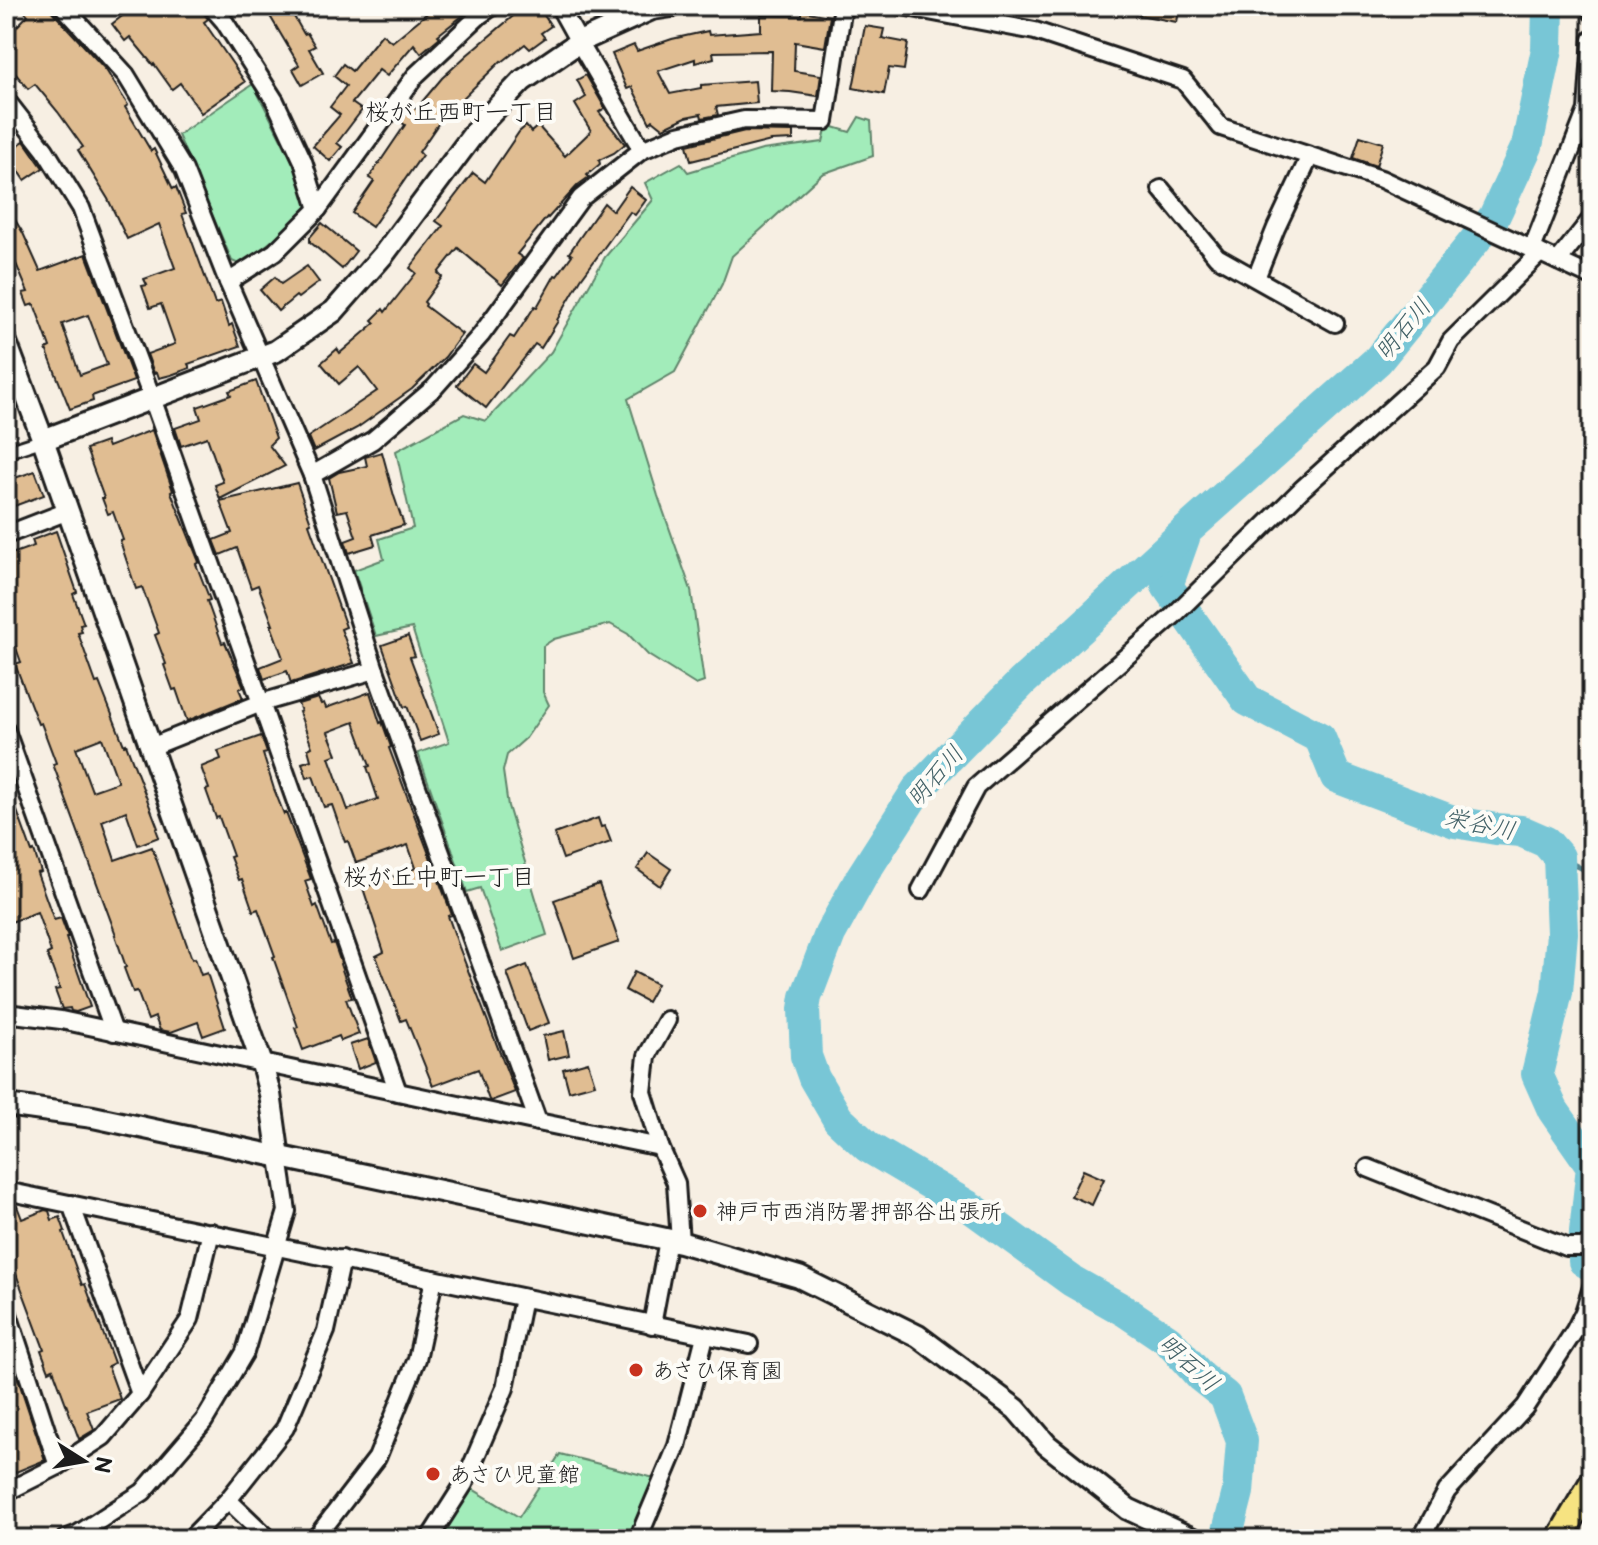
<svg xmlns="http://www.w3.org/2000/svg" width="1598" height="1545" font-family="'Balsamiq Sans','Klee One',sans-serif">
	<rect width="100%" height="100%" fill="#f7efe3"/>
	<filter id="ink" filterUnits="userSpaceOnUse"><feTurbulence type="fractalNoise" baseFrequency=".0125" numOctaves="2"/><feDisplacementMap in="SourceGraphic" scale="16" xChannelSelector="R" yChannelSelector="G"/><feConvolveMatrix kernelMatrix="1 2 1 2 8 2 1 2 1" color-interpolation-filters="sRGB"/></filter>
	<g filter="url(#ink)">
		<g fill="#a2ecba" stroke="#5f846b" stroke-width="2">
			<path d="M253,84L305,186L309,212L241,265L232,261L178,135Z"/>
			<path d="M859,117L871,121L873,156L822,174L732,256L722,284L675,372L628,399L658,496L691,590L704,682L696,685L648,655L628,634L610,624L554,639L543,646V692L549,705L526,738L507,755L503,771L508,806L547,935L502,951L480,888L467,892L418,753L449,742L412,628L376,636L354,570L384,559L379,539L413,528L396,451L464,414L486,421L551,352L605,257L653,200L645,183L681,163L688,172L762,150L823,142L827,125L850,132Z"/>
			<path d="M560,1454L662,1480L638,1539H432L464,1484L519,1517Z"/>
		</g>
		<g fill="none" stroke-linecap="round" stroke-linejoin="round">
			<path stroke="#53828c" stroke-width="5" d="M1559,857L1585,870L1592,872"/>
			<g stroke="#78c6d6" stroke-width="32">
				<path d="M1184,538L1167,586L1247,700L1320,738L1336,777L1455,822L1496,829L1521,831L1546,842L1559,857L1562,933L1557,992L1537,1074L1553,1110L1592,1166L1585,1232L1584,1261L1592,1266"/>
				<path d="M1226,1539L1238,1492L1242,1441L1225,1396L1201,1377L1168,1340L1125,1311L1072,1281L973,1209L868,1147L838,1119L814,1078L806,1056L804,1009L806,997L830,934L862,876L917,790L1022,682L1186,531L1378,360L1494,217L1527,146L1547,49L1548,6"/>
			</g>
		</g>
		<g fill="#e0bd92" stroke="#1c1c1c" stroke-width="2" fill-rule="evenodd">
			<path d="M19,6H47L106,70L128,105L125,107L151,151L154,149L173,189L176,187L186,213L182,214L215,304L221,302L229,326L232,324L240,346L188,364L190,368L171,375L159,378L157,372L154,373L147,354L175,344L161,304L150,308L142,286L147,285L144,279L175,268L159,224L127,239L108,199L78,150L83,147L58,112L35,84L28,89L6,62V38L28,15Z"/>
			<path d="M135,6H198L208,19L204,22L245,82L201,113L180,83L172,89L154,64L153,65L130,37L125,41L112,24Z"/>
			<path d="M264,6H288L304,34L307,33L315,46L309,49L323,73L302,85L293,69L299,65Z"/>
			<path d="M436,6H461L466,13L438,35L440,37L421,53L414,44L387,76L379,70L352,103L362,110L337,143L342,147L330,161L313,146L340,115L330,107L346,86L334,76L343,64L352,71L382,34L392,42Z"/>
			<path d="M525,6H538L551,26L541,33L545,38L530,49L525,44L502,62L501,61L463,98L466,100L453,116L447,111L419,152L422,155L372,227L352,213L374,181L369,178L405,125L400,121L411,105L416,109L442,78L467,55Z"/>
			<path d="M1129,6H1180L1177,22L1128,13Z"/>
			<path d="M802,11L830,16L825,47L795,42L794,71L821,75L818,96L790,92L771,91L772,51L713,52L714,58L695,63V59L658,71L670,94L701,88V85L755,81L757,103L716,107L718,115L702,118L701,114L686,117L663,128L653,120L650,123L632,87L627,89L612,54L634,45L637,51L672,39L708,31L709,35L761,31V15L802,16Z"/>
			<path d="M865,26L884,29L882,38L908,43L904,70L889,68L884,94L853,88Z"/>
			<path d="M586,75L605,108L599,112L625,144L614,153L599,160L600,164L587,175L589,177L578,185L548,218L547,217L517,254L523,258L502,285L458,248L438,273L442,277L424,302L426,304L425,306L462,334L445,357L412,389L357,428L314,451L308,437L377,391L359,367L339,384L321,363L337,349L340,353L375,323L372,320L383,309L385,312L416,273L410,268L443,226L436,221L473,173L485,182L519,132L526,126L531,132L538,126L565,156L591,131L575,104L586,97L577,80Z"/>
			<path d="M745,131L793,132V140L771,141L691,161L687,145Z"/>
			<path d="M1360,136L1383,143L1376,166L1353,158Z"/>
			<path d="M24,141L43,168L25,180L7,153Z"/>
			<path d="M630,187L646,200L635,215L630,212L581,279L557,320L558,321L541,348L535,344L486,408L457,385L473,364L484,372L510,336L514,338L535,306L537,307L555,275L557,276L572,255L569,253L604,203L613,211Z"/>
			<path d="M6,205L23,233L40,271L86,254L134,381L92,396L93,401L70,409L46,349L50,347L34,304L28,306L23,293L28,292L6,240ZM88,315L107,365L80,375L62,324Z"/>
			<path d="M322,223L356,251L342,269L310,242V237Z"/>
			<path d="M307,266L319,282L298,298L296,296L278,311L260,290L275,277L281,284Z"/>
			<path d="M256,381L276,438L269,445L285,466L220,499L215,485L223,482L207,437L181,446L175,428L201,419L197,407L231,395L229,391Z"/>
			<path d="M152,430L173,491L171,492L199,562L196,564L210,600L207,601L222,643L225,642L244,687L239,689L243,698L187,721L176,689L173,690L164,665L166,664L155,635L159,633L142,587L136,589L120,541L123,540L113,512L108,514L102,498H104L86,449L106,442L108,447Z"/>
			<path d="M382,452L394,496L404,525L372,535L375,545L349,553L345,541L356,537L347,510L337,512L329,478L339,472L367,466L365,457Z"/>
			<path d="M35,471L44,495L6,509V481Z"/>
			<path d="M297,483L311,523L309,524L346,627L341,629L354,663L291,683L287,671L264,679L260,667L283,658L271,625H273L258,585L251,588L237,548L220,555L214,540L232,533L220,501Z"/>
			<path d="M56,531L77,592L73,594L84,624L80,625L82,632L78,633L96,683L99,682L124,745L126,744L158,828L156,829L159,837L138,845L126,811L102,821L115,860L152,847L192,959L195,958L201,975L207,973L225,1028L203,1036L198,1022L171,1032L160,1030L155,1017L148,1020L137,991L133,992L124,968L126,967L115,935H116L53,764L56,763L41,723L38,724L15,664L21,662L6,620V556L34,546L32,540ZM102,738L118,782L92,791L76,748Z"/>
			<path d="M408,636L415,656L410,657L439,734L420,741L407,706L404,707L382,645Z"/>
			<path d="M370,692L380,723L382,722L391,747L389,748L452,915L448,916L459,947L515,1092L491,1101L489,1100L478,1069L433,1086L406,1019L401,1021L376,956L384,952L363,888L416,868L408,845L356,863L348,841L345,842L332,805L324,807L313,776L307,778L302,763L311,760L308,749L312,747L299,712L301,711L298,704L318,698L321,704L324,703L326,708ZM354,722L370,766L367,767L378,799L348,810L329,757L337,754L328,732Z"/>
			<path d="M261,736L267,753L263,754L274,789L284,814L286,813L311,879L305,881L314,907L317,905L331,944L334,943L341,963L340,964L352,998L346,999L359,1034L341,1041L339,1036L303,1050L295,1028L298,1027L273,957L275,956L258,909L253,911L242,879L239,880L230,857L233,856L219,817L216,818L206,790L209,789L201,767L221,759L218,751Z"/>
			<path d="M8,786L32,852L34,851L41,872L37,873L54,920L61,918L68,937L66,938L90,1007L76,1012L71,1011L70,1008L62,1009L55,990L60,989L47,954L51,952L37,912L6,924V787Z"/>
			<path d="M598,818L601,827L605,826L611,842L563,859L554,834Z"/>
			<path d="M648,853L671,869L660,886L637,869Z"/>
			<path d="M599,884L619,942L574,958L554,900Z"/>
			<path d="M527,965L549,1023L528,1031L507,973Z"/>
			<path d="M634,972L657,984L647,1002L625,990Z"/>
			<path d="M564,1031L569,1055L548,1060L543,1036Z"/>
			<path d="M368,1039L376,1062L358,1069L350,1045Z"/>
			<path d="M588,1062L595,1084L569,1091L563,1069Z"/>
			<path d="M1083,1170L1104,1179L1092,1205L1071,1196Z"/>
			<path d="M17,1206L22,1219L45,1210L49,1211L52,1220L60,1217L65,1231L63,1232L82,1285L85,1284L114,1363L108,1366L120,1399L87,1411L94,1430L79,1439L53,1369L49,1371L41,1350L44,1349L6,1247V1210Z"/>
			<path d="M6,1343L45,1460L6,1476Z"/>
		</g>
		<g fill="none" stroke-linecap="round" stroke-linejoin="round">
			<g stroke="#1c1c1c" stroke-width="17">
				<path id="pedestrian" d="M6,452L43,440"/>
			</g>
			<g stroke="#1c1c1c" stroke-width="22">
				<g id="minor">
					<path d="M63,6L126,75L184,170L228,282"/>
					<path d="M211,6L224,21L275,101L303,161L318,209"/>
					<path d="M493,6L480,15L416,75L318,209L275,252L228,282L312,475L375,670L538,1122L660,1147"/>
					<path d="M559,6L579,42L642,150"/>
					<path d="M902,6L1035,31L1183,80L1221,127L1381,179L1592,277"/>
					<path d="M1591,6L1592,12"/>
					<path d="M6,100L45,150L81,208L152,398L261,703L398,1092"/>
					<path d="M1161,189L1217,257L1335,323"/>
					<path d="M1532,249L1587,110L1592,39"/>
					<path d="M1558,261L1592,218"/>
					<path d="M1256,278L1276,228L1310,156"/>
					<path d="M312,475L373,440L434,388L481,335L581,198L642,150L678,135L744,120L825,121L843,6"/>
					<path d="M6,535L68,511"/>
					<path d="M6,731L114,1032"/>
					<path d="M151,747L261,703L375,670"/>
					<path d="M921,890L976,787L1173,616L1301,490L1437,367L1451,341L1540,253"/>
					<path d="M6,1013L61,1020L538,1122"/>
					<path d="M667,1020L647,1056L643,1092L660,1147L676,1183L680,1242"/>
					<path d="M1368,1168L1566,1247H1592"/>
					<path d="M6,1191L749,1344"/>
					<path d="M71,1204L140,1394"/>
					<path d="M6,1308L58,1466"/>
					<path d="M652,1325L668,1240"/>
					<path d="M6,1492L58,1466L103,1437L140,1394L190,1319L211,1232"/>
					<path d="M228,1500L269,1539"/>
					<path d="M65,1539L78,1534L143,1492L204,1421L245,1352L287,1211L279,1158"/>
					<path d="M190,1539L228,1500L285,1428L326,1331L342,1259"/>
					<path d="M315,1539L377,1458L417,1359L434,1279"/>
					<path d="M429,1539L464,1484L505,1388L523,1298"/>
					<path d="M638,1539L677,1446L705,1336"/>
					<path d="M1421,1539L1447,1491L1525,1407L1575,1330L1584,1312L1592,1287"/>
				</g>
			</g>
			<g stroke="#1c1c1c" stroke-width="26">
				<g id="tertiary">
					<path d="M6,342L43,440L262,1064L270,1094L279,1158"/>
					<path d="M43,440L276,351L334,311L384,254L481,124L522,81L579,42L652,9L672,6"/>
					<path d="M6,1105L93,1117L680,1242L799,1277L918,1336L1016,1409L1047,1445L1128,1509L1193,1539"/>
				</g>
			</g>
			<g stroke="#1c1c1c" stroke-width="30">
				<path id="primary" d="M1559,1539L1592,1483"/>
			</g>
			<use href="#pedestrian" stroke="#fdfcf7" stroke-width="11"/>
			<use href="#minor" stroke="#fdfcf7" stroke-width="16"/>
			<use href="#tertiary" stroke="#fdfcf7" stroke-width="20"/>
			<use href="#primary" stroke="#f6e381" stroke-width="24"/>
		</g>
	</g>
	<g fill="#c8321e" stroke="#fdfcf7" stroke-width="3">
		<circle cx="700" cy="1211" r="8"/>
		<circle cx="636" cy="1370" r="8"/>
		<circle cx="433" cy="1474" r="8"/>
	</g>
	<g text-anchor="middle" stroke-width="8" stroke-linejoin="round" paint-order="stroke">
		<g font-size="22" fill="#1c1c1c" stroke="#fdfcf7" text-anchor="start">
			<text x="716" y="1219">神戸市西消防署押部谷出張所</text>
			<text x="652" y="1378">あさひ保育園</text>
			<text x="449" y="1482">あさひ児童館</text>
		</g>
		<g font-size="24" fill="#1c1c1c" stroke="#fdfcf7">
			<text x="461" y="120">桜が丘西町一丁目</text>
			<text x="439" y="885">桜が丘中町一丁目</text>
		</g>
		<g font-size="24" font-style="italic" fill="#416066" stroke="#fdfcf7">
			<text transform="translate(1403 329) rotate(-50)" y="8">明石川</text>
			<text transform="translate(935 776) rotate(-49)" y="8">明石川</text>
			<text transform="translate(1480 824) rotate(12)" y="8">栄谷川</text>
			<text transform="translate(1189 1363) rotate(42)" y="8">明石川</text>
		</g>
	</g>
	<rect width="1598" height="1545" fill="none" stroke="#fdfcf7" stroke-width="32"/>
	<rect x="16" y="16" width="1566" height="1513" fill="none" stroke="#1c1c1c" stroke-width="3" filter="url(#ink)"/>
	<g transform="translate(84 1461) rotate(101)" stroke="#fdfcf7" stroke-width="6" paint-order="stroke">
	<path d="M0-6L14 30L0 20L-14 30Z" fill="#1c1c1c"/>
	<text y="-12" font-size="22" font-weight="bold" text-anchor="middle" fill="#1c1c1c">N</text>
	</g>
</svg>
